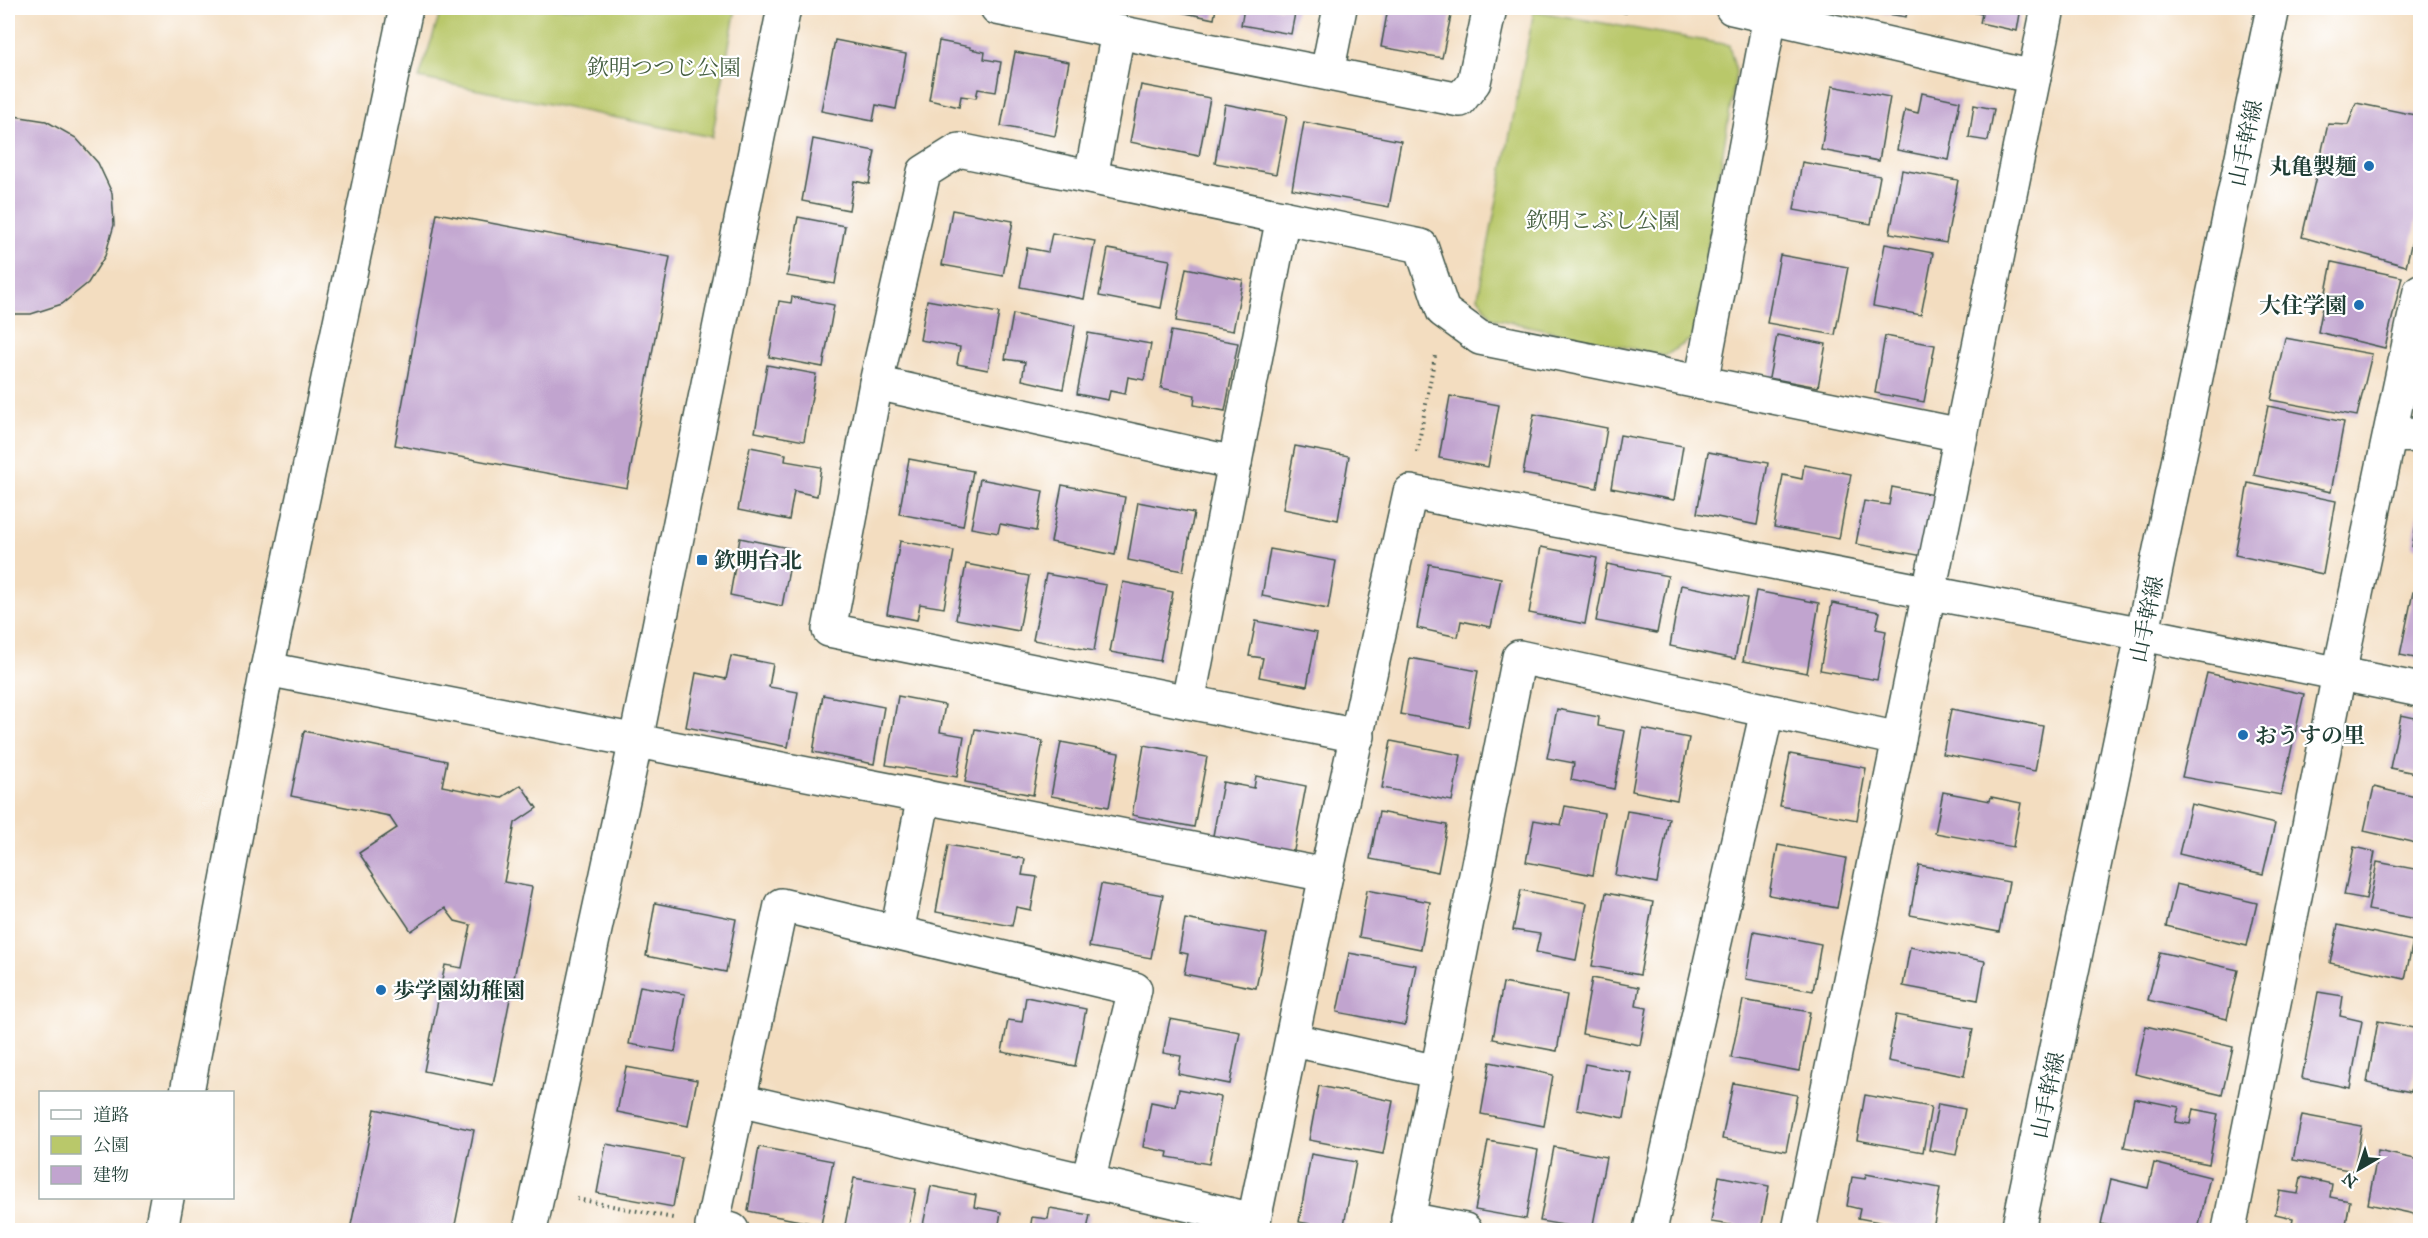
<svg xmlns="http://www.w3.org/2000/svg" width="2428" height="1238" font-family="'IM FELL Great Primer','Noto Serif JP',serif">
	<rect width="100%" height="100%" fill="#fff"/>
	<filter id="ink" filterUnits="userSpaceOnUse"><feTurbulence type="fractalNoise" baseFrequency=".0167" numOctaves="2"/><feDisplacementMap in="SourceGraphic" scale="12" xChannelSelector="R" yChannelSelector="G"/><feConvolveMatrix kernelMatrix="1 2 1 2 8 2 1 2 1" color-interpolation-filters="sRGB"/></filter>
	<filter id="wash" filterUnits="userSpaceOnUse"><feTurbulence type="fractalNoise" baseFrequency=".008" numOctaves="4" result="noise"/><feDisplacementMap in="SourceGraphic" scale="24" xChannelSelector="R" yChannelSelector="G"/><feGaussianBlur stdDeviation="1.35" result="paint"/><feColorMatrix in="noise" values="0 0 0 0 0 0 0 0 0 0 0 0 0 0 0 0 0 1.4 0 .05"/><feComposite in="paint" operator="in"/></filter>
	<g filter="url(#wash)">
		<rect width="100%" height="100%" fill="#f3ddc0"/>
		<g fill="#b9c86a" stroke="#6c824f" stroke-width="1.5">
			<path d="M442,8H736L712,137L419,78Z"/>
			<path d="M1534,11L1729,45L1736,72L1693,338L1665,356L1492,318L1478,297Z"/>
		</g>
		<g id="blocks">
			<g fill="#c1a4cf">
				<path d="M1162,8H1216L1214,19Z"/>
				<path d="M1244,8H1296L1291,34L1241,25Z"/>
				<path d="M1388,8H1434L1452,11L1442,58L1381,47Z"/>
				<path d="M1602,8H1627L1626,13Z"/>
				<path d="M1870,8H1908L1906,17L1870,11Z"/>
				<path d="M1954,8H2021L2017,31L1980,23L1982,14Z"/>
				<path d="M835,40L906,54L896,109L876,105L873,121L821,111Z"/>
				<path d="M939,41L970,47V49L985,52L984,59L1001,62L996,92L978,89L976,98L961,96L959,107L929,100Z"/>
				<path d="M1015,52L1069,62L1055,136L1001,126Z"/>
				<path d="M1141,85L1210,98L1199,156L1130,142Z"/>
				<path d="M1832,86L1890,97L1879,161L1821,150Z"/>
				<path d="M1922,93L1960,101L1949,160L1897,150L1905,110L1918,113Z"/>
				<path d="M2356,103L2420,116V208L2406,266L2302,237L2328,124L2348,125Z"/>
				<path d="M1225,104L1287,116L1276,174L1215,163Z"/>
				<path d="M1974,105L1994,109L1988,141L1969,138Z"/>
				<path d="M14,116L46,121L76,138L98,163L112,193L114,225L105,256L88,283L62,304L31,314H8V117Z"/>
				<path d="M1304,122L1401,141L1389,207L1292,189Z"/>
				<path d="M813,139L875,151L869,184L854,181L849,210L802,201Z"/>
				<path d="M1802,162L1880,176L1871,224L1794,210Z"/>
				<path d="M1902,170L1958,180L1946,243L1890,233Z"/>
				<path d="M952,210L1013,221L1003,276L942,265Z"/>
				<path d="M437,213L670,257L627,488L395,445Z"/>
				<path d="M798,217L845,226L835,284L787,276Z"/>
				<path d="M1052,233L1095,241L1084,299L1020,287L1027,248L1048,252Z"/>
				<path d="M1885,244L1933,253L1921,315L1873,306Z"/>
				<path d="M1108,249L1170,260L1161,308L1099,296Z"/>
				<path d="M1780,255L1848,267L1835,335L1767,323Z"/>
				<path d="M2332,262L2402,277L2385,348L2318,332Z"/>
				<path d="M1186,268L1243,280L1233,331L1176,321Z"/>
				<path d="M792,297L834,305L823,367L769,357L779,301L791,303Z"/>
				<path d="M927,300L999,313L988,370L957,364L960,347L920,340Z"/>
				<path d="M1013,314L1075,326L1063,389L1022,380L1025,362L1005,359Z"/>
				<path d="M1171,331L1238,343L1225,411L1194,405L1195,395L1161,388Z"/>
				<path d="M1088,333L1151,344L1144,380L1128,377L1125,394L1110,391L1108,400L1077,394Z"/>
				<path d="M1777,335L1826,344L1818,387L1769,378Z"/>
				<path d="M1885,336L1935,345L1924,402L1875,393Z"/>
				<path d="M2285,338L2372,354L2357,416L2271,400Z"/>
				<path d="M767,365L816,374L804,441L755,432Z"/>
				<path d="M1450,396L1499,405L1488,467L1439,458Z"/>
				<path d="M2268,406L2344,422L2331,492L2254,475Z"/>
				<path d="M1534,414L1607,428L1597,488L1523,474Z"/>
				<path d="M1620,435L1683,446L1674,500L1611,488Z"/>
				<path d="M1295,446L1349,456L1338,520L1283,509Z"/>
				<path d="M750,447L786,454L785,461L821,467L817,496L794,491L789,520L738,510Z"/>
				<path d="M1708,452L1768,463L1757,525L1697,513Z"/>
				<path d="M909,459L973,471L963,526L899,514Z"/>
				<path d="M1804,465L1851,474L1839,539L1774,527L1783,475L1802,479Z"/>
				<path d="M980,479L1043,491L1036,531L1000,524L998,533L971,528Z"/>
				<path d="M2248,483L2336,501L2323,574L2235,555Z"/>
				<path d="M1062,485L1125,497L1115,555L1051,542Z"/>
				<path d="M1892,487L1934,495L1923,556L1856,544L1864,501L1889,505Z"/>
				<path d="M1138,502L1194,513L1183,571L1128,560Z"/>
				<path d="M2419,509H2420V549L2412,547Z"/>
				<path d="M740,538L793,549L782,606L730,595Z"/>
				<path d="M900,541L954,551L944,608L920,604L917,620L887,614Z"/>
				<path d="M1541,547L1597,558L1585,624L1529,613Z"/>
				<path d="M1270,549L1336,561L1328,609L1262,596Z"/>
				<path d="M966,564L1029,576L1019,631L956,619Z"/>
				<path d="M1429,564L1501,578L1491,627L1461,621L1458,637L1417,628Z"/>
				<path d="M1607,564L1668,576L1657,633L1596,621Z"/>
				<path d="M1046,574L1106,585L1094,651L1033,640Z"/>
				<path d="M1123,582L1173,592L1160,661L1110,652Z"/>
				<path d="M1681,585L1747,598L1735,659L1670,646Z"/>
				<path d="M1756,591L1819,603L1807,673L1743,661Z"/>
				<path d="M2413,592L2420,593V659L2400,655Z"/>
				<path d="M1832,603L1880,612L1876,629L1886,631L1877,680L1820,670Z"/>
				<path d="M1256,621L1317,633L1307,686L1259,677L1263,658L1249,656Z"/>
				<path d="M731,656L773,664L769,687L798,692L788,747L686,727L696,673L726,679Z"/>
				<path d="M1410,658L1478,671L1468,727L1400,714Z"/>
				<path d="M2207,673L2304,694L2281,795L2182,777Z"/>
				<path d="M823,695L884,707L874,764L813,752Z"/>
				<path d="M898,696L945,705L940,732L964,736L957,777L886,765Z"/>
				<path d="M1557,709L1599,717L1598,726L1625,731L1614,789L1571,780L1574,763L1547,758Z"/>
				<path d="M1951,709L2043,726L2035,771L1943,754Z"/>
				<path d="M2401,715L2420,719V774L2390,768Z"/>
				<path d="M975,729L1043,741L1033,795L965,782Z"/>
				<path d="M1643,729L1689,738L1677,800L1632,791Z"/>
				<path d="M304,731L447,761L442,786L501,798L521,785L537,808L515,823L504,882L532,887L493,1085L424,1071L445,965L462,968L471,925L455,921L445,908L411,931L359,853L397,828L389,816L291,796Z"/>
				<path d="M1391,741L1461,755L1452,801L1382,788Z"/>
				<path d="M1061,742L1119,753L1109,807L1051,796Z"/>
				<path d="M1144,745L1207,757L1194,827L1132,815Z"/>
				<path d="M1790,754L1866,768L1857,820L1780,806Z"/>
				<path d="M1256,776L1306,786L1293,856L1212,841L1223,782L1254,788Z"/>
				<path d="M2374,787L2420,798V844L2364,831Z"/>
				<path d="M1943,792L1990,801L1991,797L2021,803L2013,847L1935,833Z"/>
				<path d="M2191,804L2275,824L2263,874L2179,854Z"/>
				<path d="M1565,806L1604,813L1593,875L1526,862L1534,820L1561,825Z"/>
				<path d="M1627,811L1669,818L1657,883L1615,875Z"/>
				<path d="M1379,812L1447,825L1438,872L1370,859Z"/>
				<path d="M948,845L1025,859L1022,875L1037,877L1031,910L1016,907L1012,926L936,912Z"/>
				<path d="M1778,845L1846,858L1837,908L1769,895Z"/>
				<path d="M2354,847L2375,852L2366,899L2344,895Z"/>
				<path d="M2377,862L2420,870V901L2417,919L2368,910Z"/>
				<path d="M1919,865L2009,882L1999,932L1910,915Z"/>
				<path d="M1101,884L1163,895L1151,958L1089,947Z"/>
				<path d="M2176,884L2257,903L2247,946L2166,926Z"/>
				<path d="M1367,890L1430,902L1421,949L1359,937Z"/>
				<path d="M1521,890L1587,903L1576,960L1536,952L1540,934L1513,930Z"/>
				<path d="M1606,893L1653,902L1640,975L1592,966Z"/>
				<path d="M655,903L736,919L726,972L646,956Z"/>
				<path d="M1185,919L1267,934L1256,988L1184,974L1188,954L1179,952Z"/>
				<path d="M2338,925L2413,941L2405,979L2330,963Z"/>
				<path d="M1754,931L1821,944L1813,991L1746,979Z"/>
				<path d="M1910,947L1985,961L1978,1000L1903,986Z"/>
				<path d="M2160,952L2238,970L2227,1019L2148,1000Z"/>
				<path d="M1349,953L1416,965L1405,1025L1337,1012Z"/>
				<path d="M1592,978L1639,987L1636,1006L1647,1008L1640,1045L1582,1034Z"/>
				<path d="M1503,983L1567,995L1557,1051L1493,1039Z"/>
				<path d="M640,986L685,994L675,1052L629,1044Z"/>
				<path d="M2318,992L2343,996L2340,1016L2362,1021L2350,1088L2302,1078Z"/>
				<path d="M1026,997L1086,1009L1075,1066L1002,1052L1008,1020L1022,1022Z"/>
				<path d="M1743,1000L1810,1012L1799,1071L1731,1058Z"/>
				<path d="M1896,1015L1973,1029L1964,1076L1888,1061Z"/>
				<path d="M1170,1019L1240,1032L1230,1084L1178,1074L1181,1056L1163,1053Z"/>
				<path d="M2378,1021L2420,1029V1043L2411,1092L2367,1083Z"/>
				<path d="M2146,1026L2233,1047L2222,1095L2135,1074Z"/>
				<path d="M1490,1062L1553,1075L1544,1126L1481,1114Z"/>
				<path d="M1585,1064L1632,1073L1624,1118L1577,1109Z"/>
				<path d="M626,1067L697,1080L688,1126L617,1112Z"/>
				<path d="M1733,1083L1797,1095L1786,1151L1722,1139Z"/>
				<path d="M1319,1086L1393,1101L1383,1154L1309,1140Z"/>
				<path d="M1179,1089L1221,1097L1209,1164L1167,1157L1168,1152L1143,1147L1151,1102L1176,1107Z"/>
				<path d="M1865,1095L1931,1107L1923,1152L1857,1140Z"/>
				<path d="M2134,1098L2179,1107L2175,1122L2190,1124L2193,1109L2218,1114L2209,1164L2124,1147Z"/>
				<path d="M1938,1104L1965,1109L1956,1155L1929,1150Z"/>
				<path d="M375,1109L474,1130L454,1230H350Z"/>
				<path d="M2302,1115L2362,1126L2354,1171L2293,1160Z"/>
				<path d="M1488,1141L1538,1150L1526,1219L1475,1210Z"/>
				<path d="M606,1144L682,1158L673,1207L597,1193Z"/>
				<path d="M759,1147L833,1161L821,1225L748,1211Z"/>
				<path d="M1554,1147L1606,1157L1592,1230L1540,1221Z"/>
				<path d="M2378,1151L2420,1160L2419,1215L2368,1204Z"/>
				<path d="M1311,1154L1356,1162L1343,1230L1299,1222Z"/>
				<path d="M2154,1163L2210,1177L2198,1230H2128L2101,1224L2111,1179L2148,1188Z"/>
				<path d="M1866,1174L1940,1188L1933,1230H1921L1858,1218L1860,1209L1847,1206L1852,1177L1865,1179Z"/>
				<path d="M1719,1176L1769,1186L1761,1230L1711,1222Z"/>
				<path d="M2301,1177L2332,1184L2330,1197L2350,1201L2345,1230H2291L2293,1218L2275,1214L2280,1191L2298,1194Z"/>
				<path d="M854,1178L916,1189L908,1230H844Z"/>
				<path d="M931,1186L976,1195L974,1207L1001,1212L998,1230H922Z"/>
				<path d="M1050,1208L1090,1215L1087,1230H1030L1032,1217L1048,1219Z"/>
			</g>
		</g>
	</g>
	<g filter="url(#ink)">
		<use href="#blocks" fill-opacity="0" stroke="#3f5549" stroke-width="1.5"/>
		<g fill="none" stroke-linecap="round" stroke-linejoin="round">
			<g stroke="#3f5549" stroke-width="36">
				<g id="minor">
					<path d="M997,8L1460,100L1474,82L1490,8"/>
					<path d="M1732,8L2034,77"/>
					<path d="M1327,73L1340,8"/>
					<path d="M1091,177L1118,32"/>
					<path d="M876,383L1235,463"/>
					<path d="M1701,383L1770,16"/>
					<path d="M2390,436L2420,435"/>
					<path d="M267,669L1326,875"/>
					<path d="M1188,702L1283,217"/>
					<path d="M1358,736L829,630L876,383L924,172L959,150L1421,246L1443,311L1480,338L1961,435"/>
					<path d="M897,932L924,796"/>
					<path d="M1293,1040L1438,1072"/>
					<path d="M187,1092L267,669L406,8"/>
					<path d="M739,1100L1254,1220L1326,875L1410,492L2143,634L2420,690"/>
					<path d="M161,1230L167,1198"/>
					<path d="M530,1230L636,740L784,8"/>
					<path d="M732,1230L712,1226L781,905L1135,989L1088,1181"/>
					<path d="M1465,1230L1408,1219L1519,657L1899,739"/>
					<path d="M1650,1230L1767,711"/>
					<path d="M1799,1230L2048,8"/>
					<path d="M2018,1230L2273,8"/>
					<path d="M2229,1230L2339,674L2420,291"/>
				</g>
			</g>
			<g stroke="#3f5549" stroke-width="4" stroke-dasharray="1.5 4.5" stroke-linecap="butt">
				<path d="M1417,452L1435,356"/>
				<path d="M577,1199L673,1218"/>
			</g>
			<use href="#minor" stroke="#fff" stroke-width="33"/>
		</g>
	</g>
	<g fill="#1f6fb2" stroke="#fff" stroke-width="2">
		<circle cx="2369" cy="166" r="6"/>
		<circle cx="2359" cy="305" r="6"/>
		<rect x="696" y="554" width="12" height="12" rx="3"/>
		<circle cx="2243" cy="735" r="6"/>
		<circle cx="381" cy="990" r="6"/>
	</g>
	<g text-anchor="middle" stroke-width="4.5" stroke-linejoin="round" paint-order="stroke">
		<g font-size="22" fill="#466042" stroke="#fff">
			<text x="664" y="75">欽明つつじ公園</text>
			<text x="1603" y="228">欽明こぶし公園</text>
		</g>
		<g font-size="22" fill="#1f3d34" stroke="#fff">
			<text transform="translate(2245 143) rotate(-78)" y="8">山手幹線</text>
			<text transform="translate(2146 619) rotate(-78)" y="8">山手幹線</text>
			<text transform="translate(2047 1095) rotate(-78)" y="8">山手幹線</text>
		</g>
		<g font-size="22" font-weight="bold" fill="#1f3d34" stroke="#fff" text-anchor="start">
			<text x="2357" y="174" text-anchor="end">丸亀製麺</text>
			<text x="2347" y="313" text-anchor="end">大住学園</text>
			<text x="714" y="568">欽明台北</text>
			<text x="2255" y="743">おうすの里</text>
			<text x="393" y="998">歩学園幼稚園</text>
		</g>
	</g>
	<rect width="2428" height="1238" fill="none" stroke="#fff" stroke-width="30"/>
	<rect x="39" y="1091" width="195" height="108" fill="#ffffff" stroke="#a5b1ae" stroke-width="1.5"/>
	<rect x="51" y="1110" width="30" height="9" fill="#ffffff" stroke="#a5b1ae" stroke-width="1.5"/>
	<text x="93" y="1121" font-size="18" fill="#1f3d34">道路</text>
	<rect x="51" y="1136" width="30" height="18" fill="#b9c86a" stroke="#a5b1ae" stroke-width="1.5"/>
	<text x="93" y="1151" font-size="18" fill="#1f3d34">公園</text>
	<rect x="51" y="1166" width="30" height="18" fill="#c1a4cf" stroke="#a5b1ae" stroke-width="1.5"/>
	<text x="93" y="1181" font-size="18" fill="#1f3d34">建物</text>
	<g transform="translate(2359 1169) rotate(219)" stroke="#ffffff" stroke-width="4.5" paint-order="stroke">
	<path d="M0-4.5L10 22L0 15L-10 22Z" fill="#1f3d34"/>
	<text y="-9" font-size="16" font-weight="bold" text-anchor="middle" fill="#1f3d34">N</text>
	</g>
</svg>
